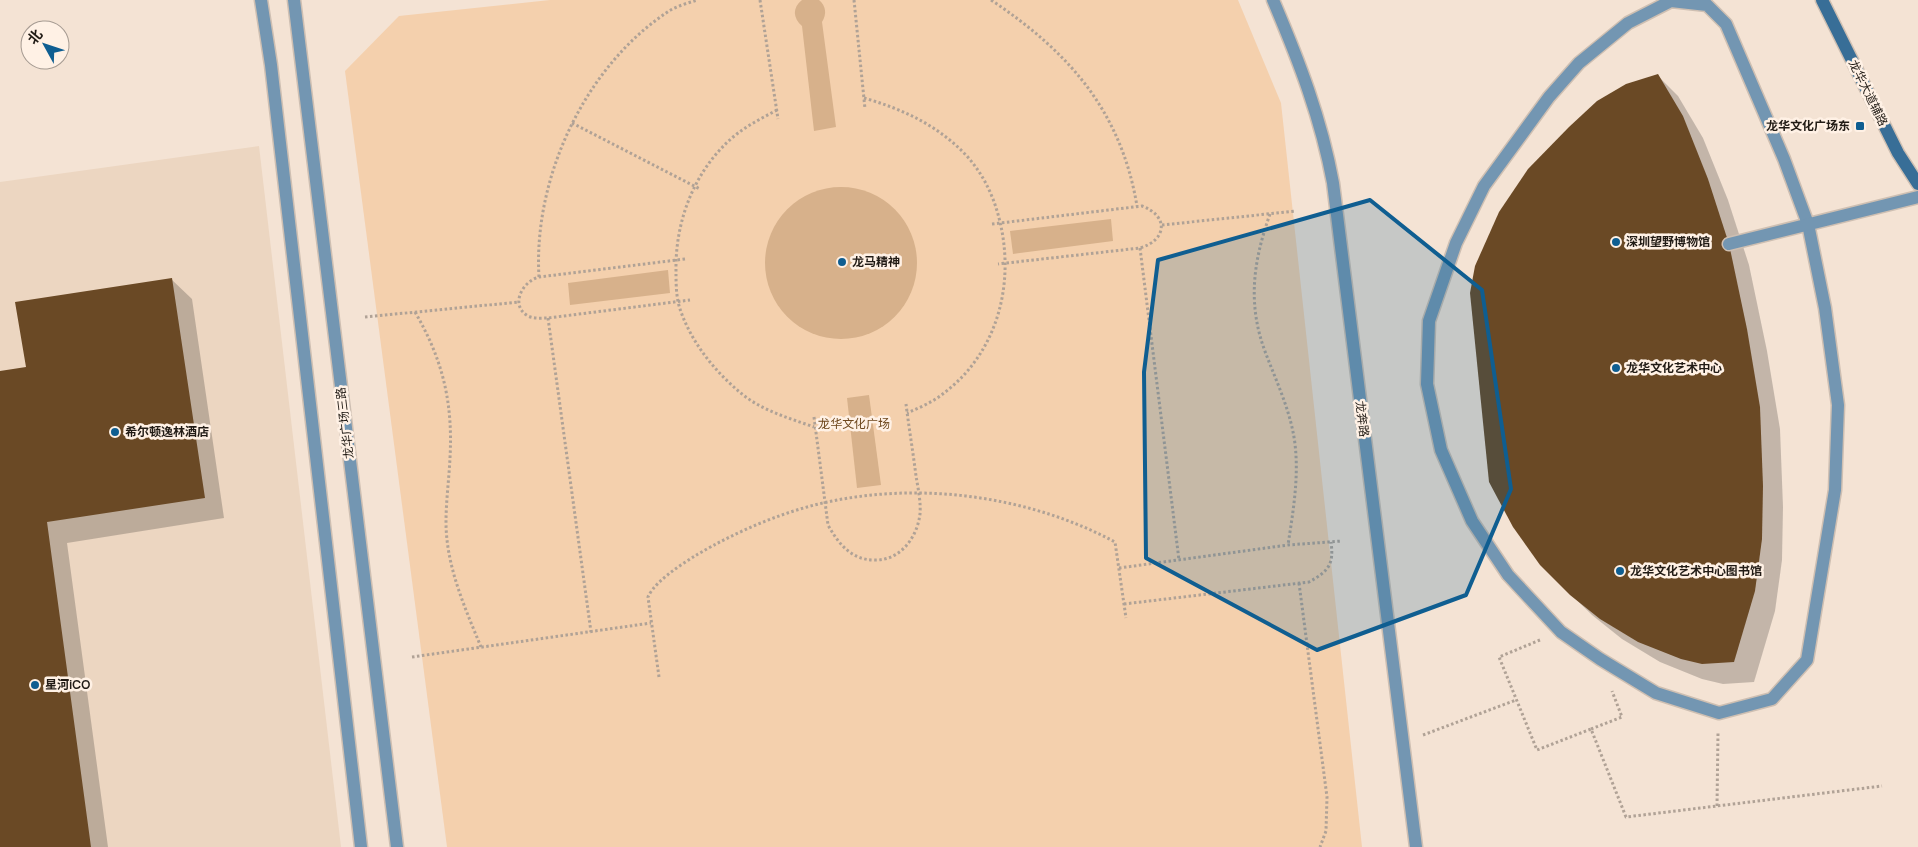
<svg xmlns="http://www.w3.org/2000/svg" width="1918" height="847" font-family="Manrope,'Noto Sans SC',sans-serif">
	<rect width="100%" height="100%" fill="#f4e3d4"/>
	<path fill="#ecd6c1" d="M259,146L341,847H0V182Z"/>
	<path fill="#f4d0ad" d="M550,0H1238L1281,103L1362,847H447L345,71L399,16Z"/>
	<g fill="#d7b18b">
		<path d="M802,0H819C826,6 827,14 822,22L836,127L814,131L802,26C793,18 792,8 802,0Z"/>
		<circle cx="841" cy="263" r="76"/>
		<path d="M1111,219L1113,241L1013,254L1010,231Z"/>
		<path d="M668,270L670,293L570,305L568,283Z"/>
		<path d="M869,395L881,485L857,488L847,398Z"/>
	</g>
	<g fill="#0003">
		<path d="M1658,76L1678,96L1703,138L1728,200L1749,265L1767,351L1780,429L1783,507L1782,560L1775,611L1754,682L1723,684L1702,679L1660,662L1622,639L1592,615L1541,565Z"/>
		<path d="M171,279L192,299L224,518L67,543L108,847H0V372L27,368Z"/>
	</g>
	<g fill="#6a4925">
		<path d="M1658,74L1683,116L1708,179L1729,244L1747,329L1760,407L1763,486L1762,539L1755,591L1734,662L1702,664L1681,659L1638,642L1600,619L1570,595L1540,565L1513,527L1489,482L1470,293L1475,266L1499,212L1528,169L1569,127L1597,101L1626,84Z"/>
		<path d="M172,278L205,498L47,522L91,847H0V371L26,367L15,302Z"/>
	</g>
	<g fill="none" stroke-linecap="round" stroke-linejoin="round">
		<g stroke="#cebfb2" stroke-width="15">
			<g id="service">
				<path d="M1671,1L1707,5L1726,24L1784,159L1808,224L1825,308L1838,405L1835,490L1807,660L1772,699L1719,713L1656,693L1600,659L1561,632L1508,575L1472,521L1441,450L1427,384L1429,321L1456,243L1484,186L1549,97L1579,63L1628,23Z"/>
				<path d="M1729,244L1918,197"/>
			</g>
		</g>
		<g stroke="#cebfb2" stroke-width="15">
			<g id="minor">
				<path d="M261,0L271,65L361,847"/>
				<path d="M294,0L397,847"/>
			</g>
		</g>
		<g stroke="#cebfb2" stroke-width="15">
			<path id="tertiary" d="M1273,0C1299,61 1321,118 1333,183L1416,847"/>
		</g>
		<g stroke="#cebfb2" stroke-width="15">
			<path id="secondary" d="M1822,0L1898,153L1918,184"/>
		</g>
		<g stroke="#b0a296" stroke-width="3" stroke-dasharray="2.5 2.5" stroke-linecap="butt">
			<path d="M760,0L778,119"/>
			<path d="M854,0L865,109"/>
			<path d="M991,0C1069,52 1121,111 1137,206"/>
			<path d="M864,98C902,109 935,124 963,152C982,171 994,196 1000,222C1015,285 997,353 944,393C933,402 919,408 907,413"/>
			<path d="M777,110C764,117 750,124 738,133C696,166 675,219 676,271C676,283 676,297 680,309C691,342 715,372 742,394C763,411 789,418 814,427"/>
			<path d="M572,123L700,189"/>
			<path d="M1270,214C1253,262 1247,305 1266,354C1277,383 1291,412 1295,444C1299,478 1293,512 1288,545"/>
			<path d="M992,224L1142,206C1169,216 1167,240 1140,248L998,264"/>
			<path d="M1162,225L1296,211"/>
			<path d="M1140,248L1179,560"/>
			<path d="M685,259L539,277C523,281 509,305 528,316C534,319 542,318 548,318L690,300"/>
			<path d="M539,277C533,178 585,66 669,11C677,6 688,3 697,0"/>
			<path d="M415,312C443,360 453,403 450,458C449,479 446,501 446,522C446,566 465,608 481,647"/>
			<path d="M365,317L519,302"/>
			<path d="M548,318L591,632"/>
			<path d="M814,417L828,525C838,543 851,560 874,560C900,561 917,538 920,514C921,502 918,488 916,476C913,452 909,428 906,404"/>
			<path d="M1119,568L1288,545L1342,541"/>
			<path d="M1299,583L1327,797L1326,831L1320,847"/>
			<path d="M1124,604L1309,582C1329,571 1334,564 1331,542"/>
			<path d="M1540,640L1499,657L1537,750L1591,729L1626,817L1882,786"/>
			<path d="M412,657L651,623"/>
			<path d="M659,677L648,597C656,578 697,554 716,544C752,525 792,509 832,501C926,482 1031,497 1115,542L1126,618"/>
			<path d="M1591,729L1622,717L1612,691"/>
			<path d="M1423,735L1516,700"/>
			<path d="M1717,806L1718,733"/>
		</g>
		<use href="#service" stroke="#7396b2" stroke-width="12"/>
		<use href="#minor" stroke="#7396b2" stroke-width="12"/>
		<use href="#tertiary" stroke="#7396b2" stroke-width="12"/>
		<use href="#secondary" stroke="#386e97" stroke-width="12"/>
	</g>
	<path fill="#0f5e91" fill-opacity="0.2" stroke="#0f5e91" stroke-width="4" stroke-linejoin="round" d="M1370,200L1482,290L1511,489L1466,595L1317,650L1146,558L1144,372L1158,260Z"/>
	<g fill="#0f5e91" stroke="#fff1e5" stroke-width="2">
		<rect x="1855" y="121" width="10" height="10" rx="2.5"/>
		<circle cx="1616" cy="242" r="5"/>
		<circle cx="842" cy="262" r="5"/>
		<circle cx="1616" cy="368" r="5"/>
		<circle cx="115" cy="432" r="5"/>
		<circle cx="1620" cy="571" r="5"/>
		<circle cx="35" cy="685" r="5"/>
	</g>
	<g text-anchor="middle" stroke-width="5" stroke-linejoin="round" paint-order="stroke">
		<g font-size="12" fill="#211b15" stroke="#fff1e5">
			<text transform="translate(1868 93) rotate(64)" y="4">龙华大道辅路</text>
			<text transform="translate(1362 419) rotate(83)" y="4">龙奔路</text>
			<text transform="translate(345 423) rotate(-97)" y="4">龙华广场三路</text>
		</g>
		<g font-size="12" font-weight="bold" fill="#211b15" stroke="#fff1e5" text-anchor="start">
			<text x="1850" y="130" text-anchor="end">龙华文化广场东</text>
			<text x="1626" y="246">深圳望野博物馆</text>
			<text x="852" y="266">龙马精神</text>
			<text x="1626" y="372">龙华文化艺术中心</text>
			<text x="125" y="436">希尔顿逸林酒店</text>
			<text x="1630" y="575">龙华文化艺术中心图书馆</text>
			<text x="45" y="689">星河iCO</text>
		</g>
		<g font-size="12" fill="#6d461b" stroke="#fff1e5">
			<text x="854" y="428">龙华文化广场</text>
		</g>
	</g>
	<g transform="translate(45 45) rotate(310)"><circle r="24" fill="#fff1e5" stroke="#a69b92"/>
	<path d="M0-4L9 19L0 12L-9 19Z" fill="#0f5e91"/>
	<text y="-8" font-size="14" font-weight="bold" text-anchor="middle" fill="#211b15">北</text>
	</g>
</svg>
